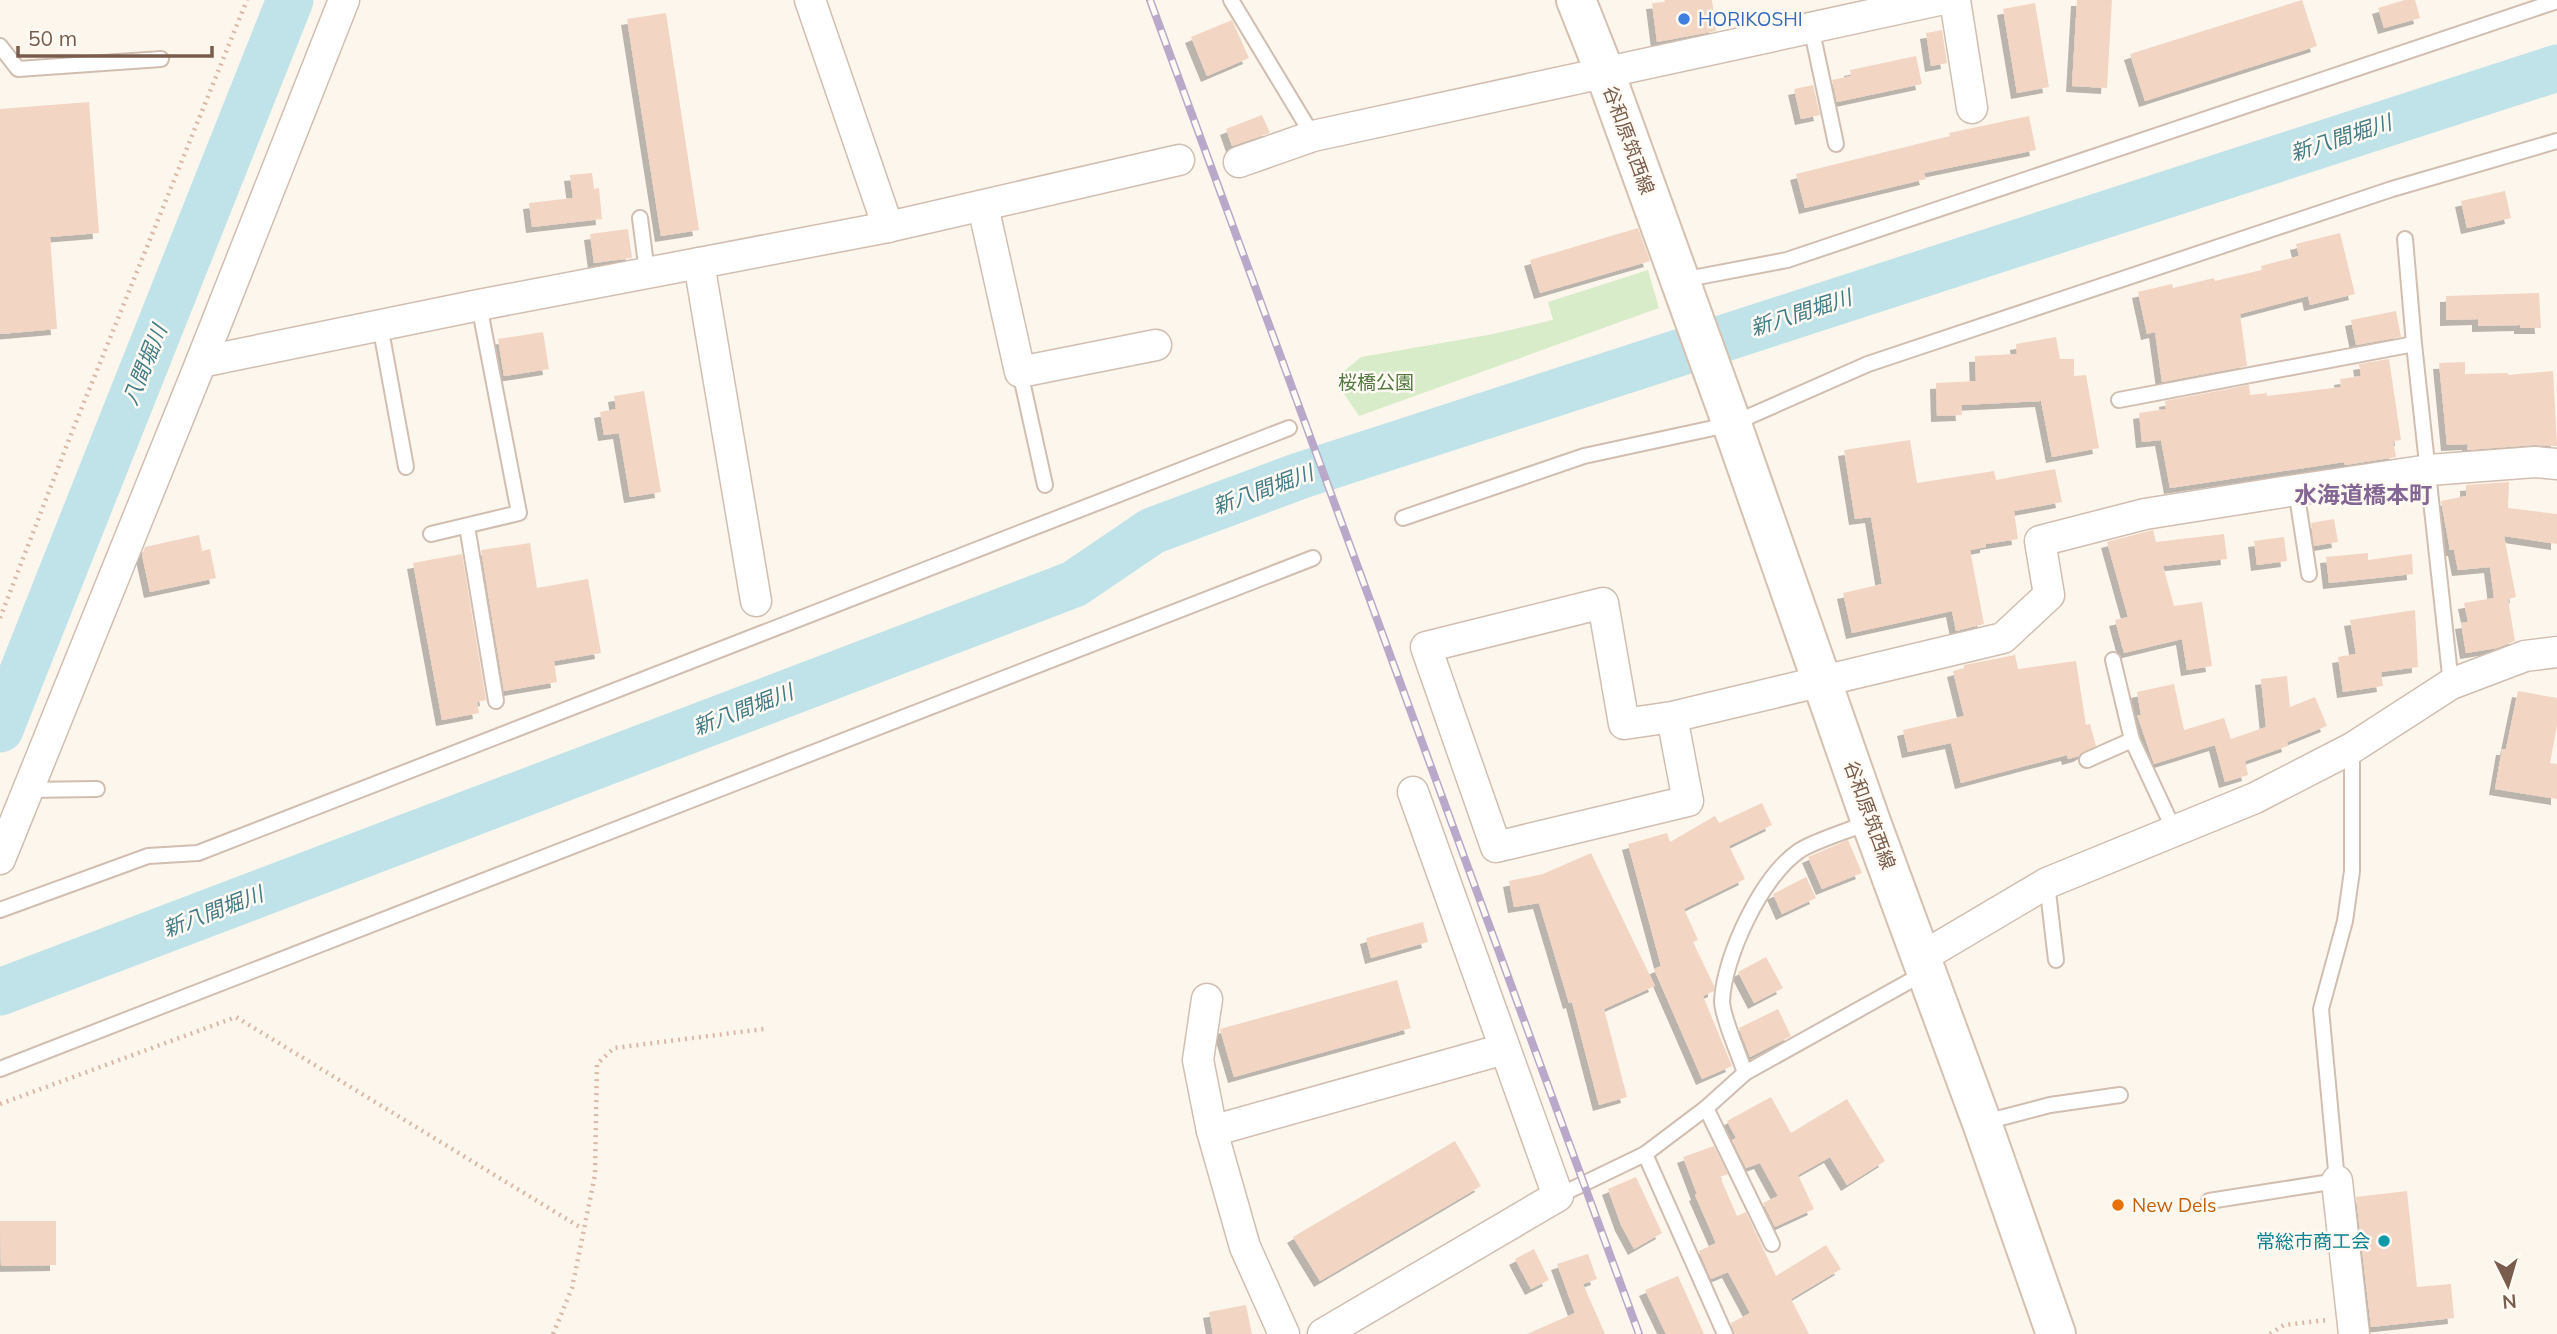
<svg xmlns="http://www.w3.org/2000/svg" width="2557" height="1334" font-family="Mulish,'Noto Sans JP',sans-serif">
	<defs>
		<filter id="shadow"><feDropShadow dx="-6" dy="6" stdDeviation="0" flood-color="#0004"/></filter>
	</defs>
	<rect width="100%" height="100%" fill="#fdf6ec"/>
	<path fill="#d8ecc9" d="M1648,270L1659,308L1359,416L1344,394L1339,375L1361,357L1488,335L1553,320L1548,302Z"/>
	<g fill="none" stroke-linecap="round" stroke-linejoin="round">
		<g stroke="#bfe3e8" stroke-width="47">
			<path d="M0,729L290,0"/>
			<path d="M0,992L1074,584L1152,531L1299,476L2557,68"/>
		</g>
	</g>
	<g fill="#f3d5c3" filter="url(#shadow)">
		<path d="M1664,0H1712L1716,31L1657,42L1652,3L1665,2Z"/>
		<path d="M2077,0H2112L2107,88L2072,86Z"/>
		<path d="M2302,0L2317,46L2145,101L2130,54Z"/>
		<path d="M2405,0H2415L2420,18L2384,28L2378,8Z"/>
		<path d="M2035,3L2049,87L2017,93L2003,9Z"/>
		<path d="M666,13L699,230L661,236L627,19Z"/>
		<path d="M1232,20L1249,58L1207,76L1191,37Z"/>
		<path d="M1942,30L1947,63L1931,66L1926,33Z"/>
		<path d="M1916,56L1922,84L1837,102L1832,80L1851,76L1850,70Z"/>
		<path d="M1813,85L1820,115L1801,119L1794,89Z"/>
		<path d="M89,102L99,233L50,237L57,329L0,334V109Z"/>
		<path d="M1262,115L1270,133L1232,146L1226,129Z"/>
		<path d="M2029,116L2036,150L1924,173L1926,179L1805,208L1796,174L1950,136L1949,133Z"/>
		<path d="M592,173L594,189L599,188L602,219L532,227L529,203L573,198L570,175Z"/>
		<path d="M2505,191L2511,218L2467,228L2461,201Z"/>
		<path d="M1638,228L1650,261L1540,293L1530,260Z"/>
		<path d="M628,229L632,258L594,263L590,234Z"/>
		<path d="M2340,233L2355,294L2310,305L2308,296L2240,314L2247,366L2162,382L2155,332L2147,334L2138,292L2172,284L2173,288L2214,278L2215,281L2262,270L2261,266L2299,256L2296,244Z"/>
		<path d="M2539,293L2541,328H2520V325L2478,326V319L2446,320V296Z"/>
		<path d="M2396,311L2401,337L2356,345L2351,320Z"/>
		<path d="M543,332L549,369L504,376L498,339Z"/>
		<path d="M2056,337L2060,359H2074V376L2086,375L2099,448L2052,457L2041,401L1961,405L1962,415L1937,416L1936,383L1976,381L1975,356L2017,354L2016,344Z"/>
		<path d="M2389,359L2401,440L2393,441L2396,457L2345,465L2344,462L2170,488L2161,440L2142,442L2139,413L2166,409L2165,401L2249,385L2250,395L2267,393V396L2341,387L2340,379L2361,376L2359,364Z"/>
		<path d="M2465,362V374L2508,373V375L2553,371L2557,446L2534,445L2467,450L2468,444L2447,445L2439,363Z"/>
		<path d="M644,391L661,492L630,497L619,433L604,435L600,412L616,409L614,396Z"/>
		<path d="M1910,440L1917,483L1994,471L1996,480L2055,469L2062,502L2014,511L2018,539L1986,544V547L1970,550L1984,624L1956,631L1952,611L1852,633L1843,593L1882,584L1871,517L1855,519L1844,450Z"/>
		<path d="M2509,482L2508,508L2557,514V544L2504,536L2516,597L2508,599L2515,641L2497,648L2466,653L2461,623L2468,622L2464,603L2494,598L2490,567L2458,570L2454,550H2450L2441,501L2466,496V485Z"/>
		<path d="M2334,519L2338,542L2314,546L2311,523Z"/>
		<path d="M2153,530L2156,542L2224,534L2227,559L2163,566L2174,606L2202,602L2212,666L2187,670L2182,639L2124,653L2115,620L2128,617L2107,542Z"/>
		<path d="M199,535L202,551L210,549L216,578L150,592L142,555L145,547Z"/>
		<path d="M2284,537L2287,561L2257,565L2254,541Z"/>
		<path d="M530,543L537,588L588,579L601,653L554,661L557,682L504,691L481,550Z"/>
		<path d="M2368,553V560L2412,554L2413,574L2329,583L2326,557Z"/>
		<path d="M462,554L486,700L477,702L479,713L442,720L413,563Z"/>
		<path d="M2415,610L2418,667L2381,672L2383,686L2343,692L2338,657L2356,654L2350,620Z"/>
		<path d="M2015,655L2018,669L2076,661L2086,725L2090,724L2096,746L2079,756L2068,759L2067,755L1961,783L1951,743L1908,752L1903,730L1964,716L1953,671L1964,668V665Z"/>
		<path d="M2287,676L2290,707L2315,697L2327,726L2287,742L2288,746L2245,761L2248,775L2225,782L2215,745L2154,764L2137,715H2141L2137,692L2174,684L2184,730L2224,718L2231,739L2266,727L2261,679Z"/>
		<path d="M2518,691L2557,698V725L2550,763L2557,764V799L2495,789L2502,749H2506Z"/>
		<path d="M1762,803L1772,825L1729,846L1745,879L1684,909L1698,940L1693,942L1714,986V991L1703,996L1732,1066L1702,1079L1654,969L1661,966L1628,844L1667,833L1670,842L1715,816L1719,823Z"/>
		<path d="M1848,840L1862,873L1822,889L1808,857Z"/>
		<path d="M1591,853L1655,986L1604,1009L1627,1097L1599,1105L1572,1002L1569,1003L1539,903L1514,907L1509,881L1543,874Z"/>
		<path d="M1806,877L1816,898L1782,914L1773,894Z"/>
		<path d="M1423,922L1428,942L1371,958L1366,938Z"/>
		<path d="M1766,957L1783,988L1754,1003L1738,972Z"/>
		<path d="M1397,980L1411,1028L1234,1077L1220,1029Z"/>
		<path d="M1778,1009L1791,1036L1750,1057L1739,1028Z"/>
		<path d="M1771,1097L1791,1133L1847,1099L1885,1161L1847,1185L1830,1157L1798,1175L1814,1209L1775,1227L1763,1203L1778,1196L1760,1163L1746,1168L1732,1140L1736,1138L1727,1121Z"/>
		<path d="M1455,1141L1481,1186L1320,1281L1293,1237Z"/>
		<path d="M1714,1146L1728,1174L1720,1177L1737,1216L1746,1212L1776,1276L1826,1245L1841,1269L1791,1299L1809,1334H1734L1731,1323L1750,1313L1728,1272L1711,1279L1699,1251L1716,1243L1695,1195L1697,1194L1683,1157Z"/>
		<path d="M1636,1177L1662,1233L1634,1249L1621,1225L1608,1189Z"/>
		<path d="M2407,1191L2417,1287L2451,1284L2454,1318L2371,1327L2356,1197Z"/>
		<path d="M0,1221H56V1265L1,1266Z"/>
		<path d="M1534,1249L1549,1280L1531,1289L1515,1259Z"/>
		<path d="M1588,1254L1597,1279L1583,1284L1605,1334H1527L1575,1313L1557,1264Z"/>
		<path d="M1678,1276L1704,1334H1666L1645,1290Z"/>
		<path d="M1246,1305L1252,1334H1213L1209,1312Z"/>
	</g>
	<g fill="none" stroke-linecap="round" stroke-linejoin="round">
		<g stroke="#d1beb0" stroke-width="18">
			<g id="service">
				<path d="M1231,0L1313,136"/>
				<path d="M1811,27L1836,144"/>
				<path d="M0,46L18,69L161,59"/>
				<path d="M640,218L647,272"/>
				<path d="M2405,239L2414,344L2451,684"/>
				<path d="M1682,280L1787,260L2557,1"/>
				<path d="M380,325L406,467"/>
				<path d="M1020,372L1045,485"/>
				<path d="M2119,400L2414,344"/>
				<path d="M2296,490L2309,574"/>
				<path d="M1403,518L1584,456L1732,424L1868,364L2392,189L2557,141"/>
				<path d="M467,526L496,701"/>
				<path d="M431,534L519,513L479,305"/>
				<path d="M2113,660L2132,740L2175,832"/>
				<path d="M2087,760L2132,740"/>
				<path d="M27,790L97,789"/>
				<path d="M2047,883L2056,960"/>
				<path d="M0,910L148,856L198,853L1289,428"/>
				<path d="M0,1069L1313,558"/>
				<path d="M1745,1073C1740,1057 1722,1016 1722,1001C1724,956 1762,876 1799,851C1813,841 1851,830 1869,822"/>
				<path d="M1706,1108L1772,1244"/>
				<path d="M1985,1122L2050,1105L2120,1095"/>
				<path d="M1645,1154L1725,1334"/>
				<path d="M1558,1196L1645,1154L1706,1108L1745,1073L1926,972"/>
				<path d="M2209,1201L2337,1181L2321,1009L2345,921L2352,871V748"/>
			</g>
		</g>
		<g stroke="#d1beb0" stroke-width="33">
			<g id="minor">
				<path d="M810,0L888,227"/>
				<path d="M1955,0L1972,108"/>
				<path d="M1239,162L1313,136L1939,0"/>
				<path d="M983,206L1020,372L1156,345"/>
				<path d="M699,263L756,601"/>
				<path d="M201,362L479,305L888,227L1179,160"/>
				<path d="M1672,717L1688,801L1496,847L1426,647L1603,603L1624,724L1672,717L2003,638L2049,595L2040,541L2145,514L2296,490L2429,470L2535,462L2557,464"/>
				<path d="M0,859L201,362L344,0"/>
				<path d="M1922,957L2047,883L2255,798L2352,748L2451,684L2525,656L2557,652"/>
				<path d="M1207,999L1198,1060L1212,1131L1245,1247L1284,1334"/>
				<path d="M1212,1131L1504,1049"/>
				<path d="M2337,1181L2354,1334"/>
				<path d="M1323,1334L1558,1196L1413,792"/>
			</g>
		</g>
		<g stroke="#d6c0b0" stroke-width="42">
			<path id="secondary" d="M1576,0L1605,73L1728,413L1871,822L1982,1123L2056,1334"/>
		</g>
		<g stroke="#d9b8a5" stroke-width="4.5" stroke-dasharray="2 5" stroke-linecap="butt">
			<path d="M0,618L72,432L247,0"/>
			<path d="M0,1104L236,1017L583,1229"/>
			<path d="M553,1334L572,1288L595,1175L597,1064L614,1048L764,1029"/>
			<path d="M2270,1334L2284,1325L2327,1320"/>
		</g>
		<use href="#service" stroke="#fff" stroke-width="14"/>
		<use href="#minor" stroke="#fff" stroke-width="30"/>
		<use href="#secondary" stroke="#fff" stroke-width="38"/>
		<g stroke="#b9a8c9" stroke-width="8">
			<path id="rail" d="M1150,0L1639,1334"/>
		</g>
		<use href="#rail" stroke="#fffaf3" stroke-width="5" stroke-dasharray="16" stroke-linecap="butt"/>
	</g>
	<circle fill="#3f7fe0" stroke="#fffaf3" stroke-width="2.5" cx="1684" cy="19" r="7"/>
	<circle fill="#e8710a" stroke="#fffaf3" stroke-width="2.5" cx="2118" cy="1205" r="7"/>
	<circle fill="#0f9aa8" stroke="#fffaf3" stroke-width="2.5" cx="2384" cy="1241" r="7"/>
	<g text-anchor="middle" stroke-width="5" stroke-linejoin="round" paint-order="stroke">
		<g font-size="19" fill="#366cbe" stroke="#fffaf3" text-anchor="start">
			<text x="1698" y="26">HORIKOSHI</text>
		</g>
		<g font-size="19" fill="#7a5c4d" stroke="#fffaf3">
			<text transform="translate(1629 140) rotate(70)" y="7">谷和原筑西線</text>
			<text transform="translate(1870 815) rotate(70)" y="7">谷和原筑西線</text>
		</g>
		<g font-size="19" fill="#537a41" stroke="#fffaf3">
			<text x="1376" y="389">桜橋公園</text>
		</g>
		<g font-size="19" fill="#c56008" stroke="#fffaf3" text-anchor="start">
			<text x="2132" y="1212">New Dels</text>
		</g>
		<g font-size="19" fill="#0d838f" stroke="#fffaf3" text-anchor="end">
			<text x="2370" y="1248">常総市商工会</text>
		</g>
		<g font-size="21" font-style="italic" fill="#437c86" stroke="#fffaf3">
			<text transform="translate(2341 138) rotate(-18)" y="7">新八間堀川</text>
			<text transform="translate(1801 313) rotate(-18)" y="7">新八間堀川</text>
			<text transform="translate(145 365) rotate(-68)" y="7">八間堀川</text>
			<text transform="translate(1263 490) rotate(-20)" y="7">新八間堀川</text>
			<text transform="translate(743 710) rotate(-21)" y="7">新八間堀川</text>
			<text transform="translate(213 912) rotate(-21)" y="7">新八間堀川</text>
		</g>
		<g font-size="23" font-weight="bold" fill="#846695" stroke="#fffaf3">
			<text x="2363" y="503">水海道橋本町</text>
		</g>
	</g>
	<g transform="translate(2508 1285) rotate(175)" stroke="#fffaf3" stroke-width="5" paint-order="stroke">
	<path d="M0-5L12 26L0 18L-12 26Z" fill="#7a5c4d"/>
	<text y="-10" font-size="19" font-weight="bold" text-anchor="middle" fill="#7a5c4d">N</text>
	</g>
	<path d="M18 46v10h194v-10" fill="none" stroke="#7a5c4d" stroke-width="3.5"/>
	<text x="28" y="46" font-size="21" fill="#7a5c4d" stroke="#fffaf3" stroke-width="5" paint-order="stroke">50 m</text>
</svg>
